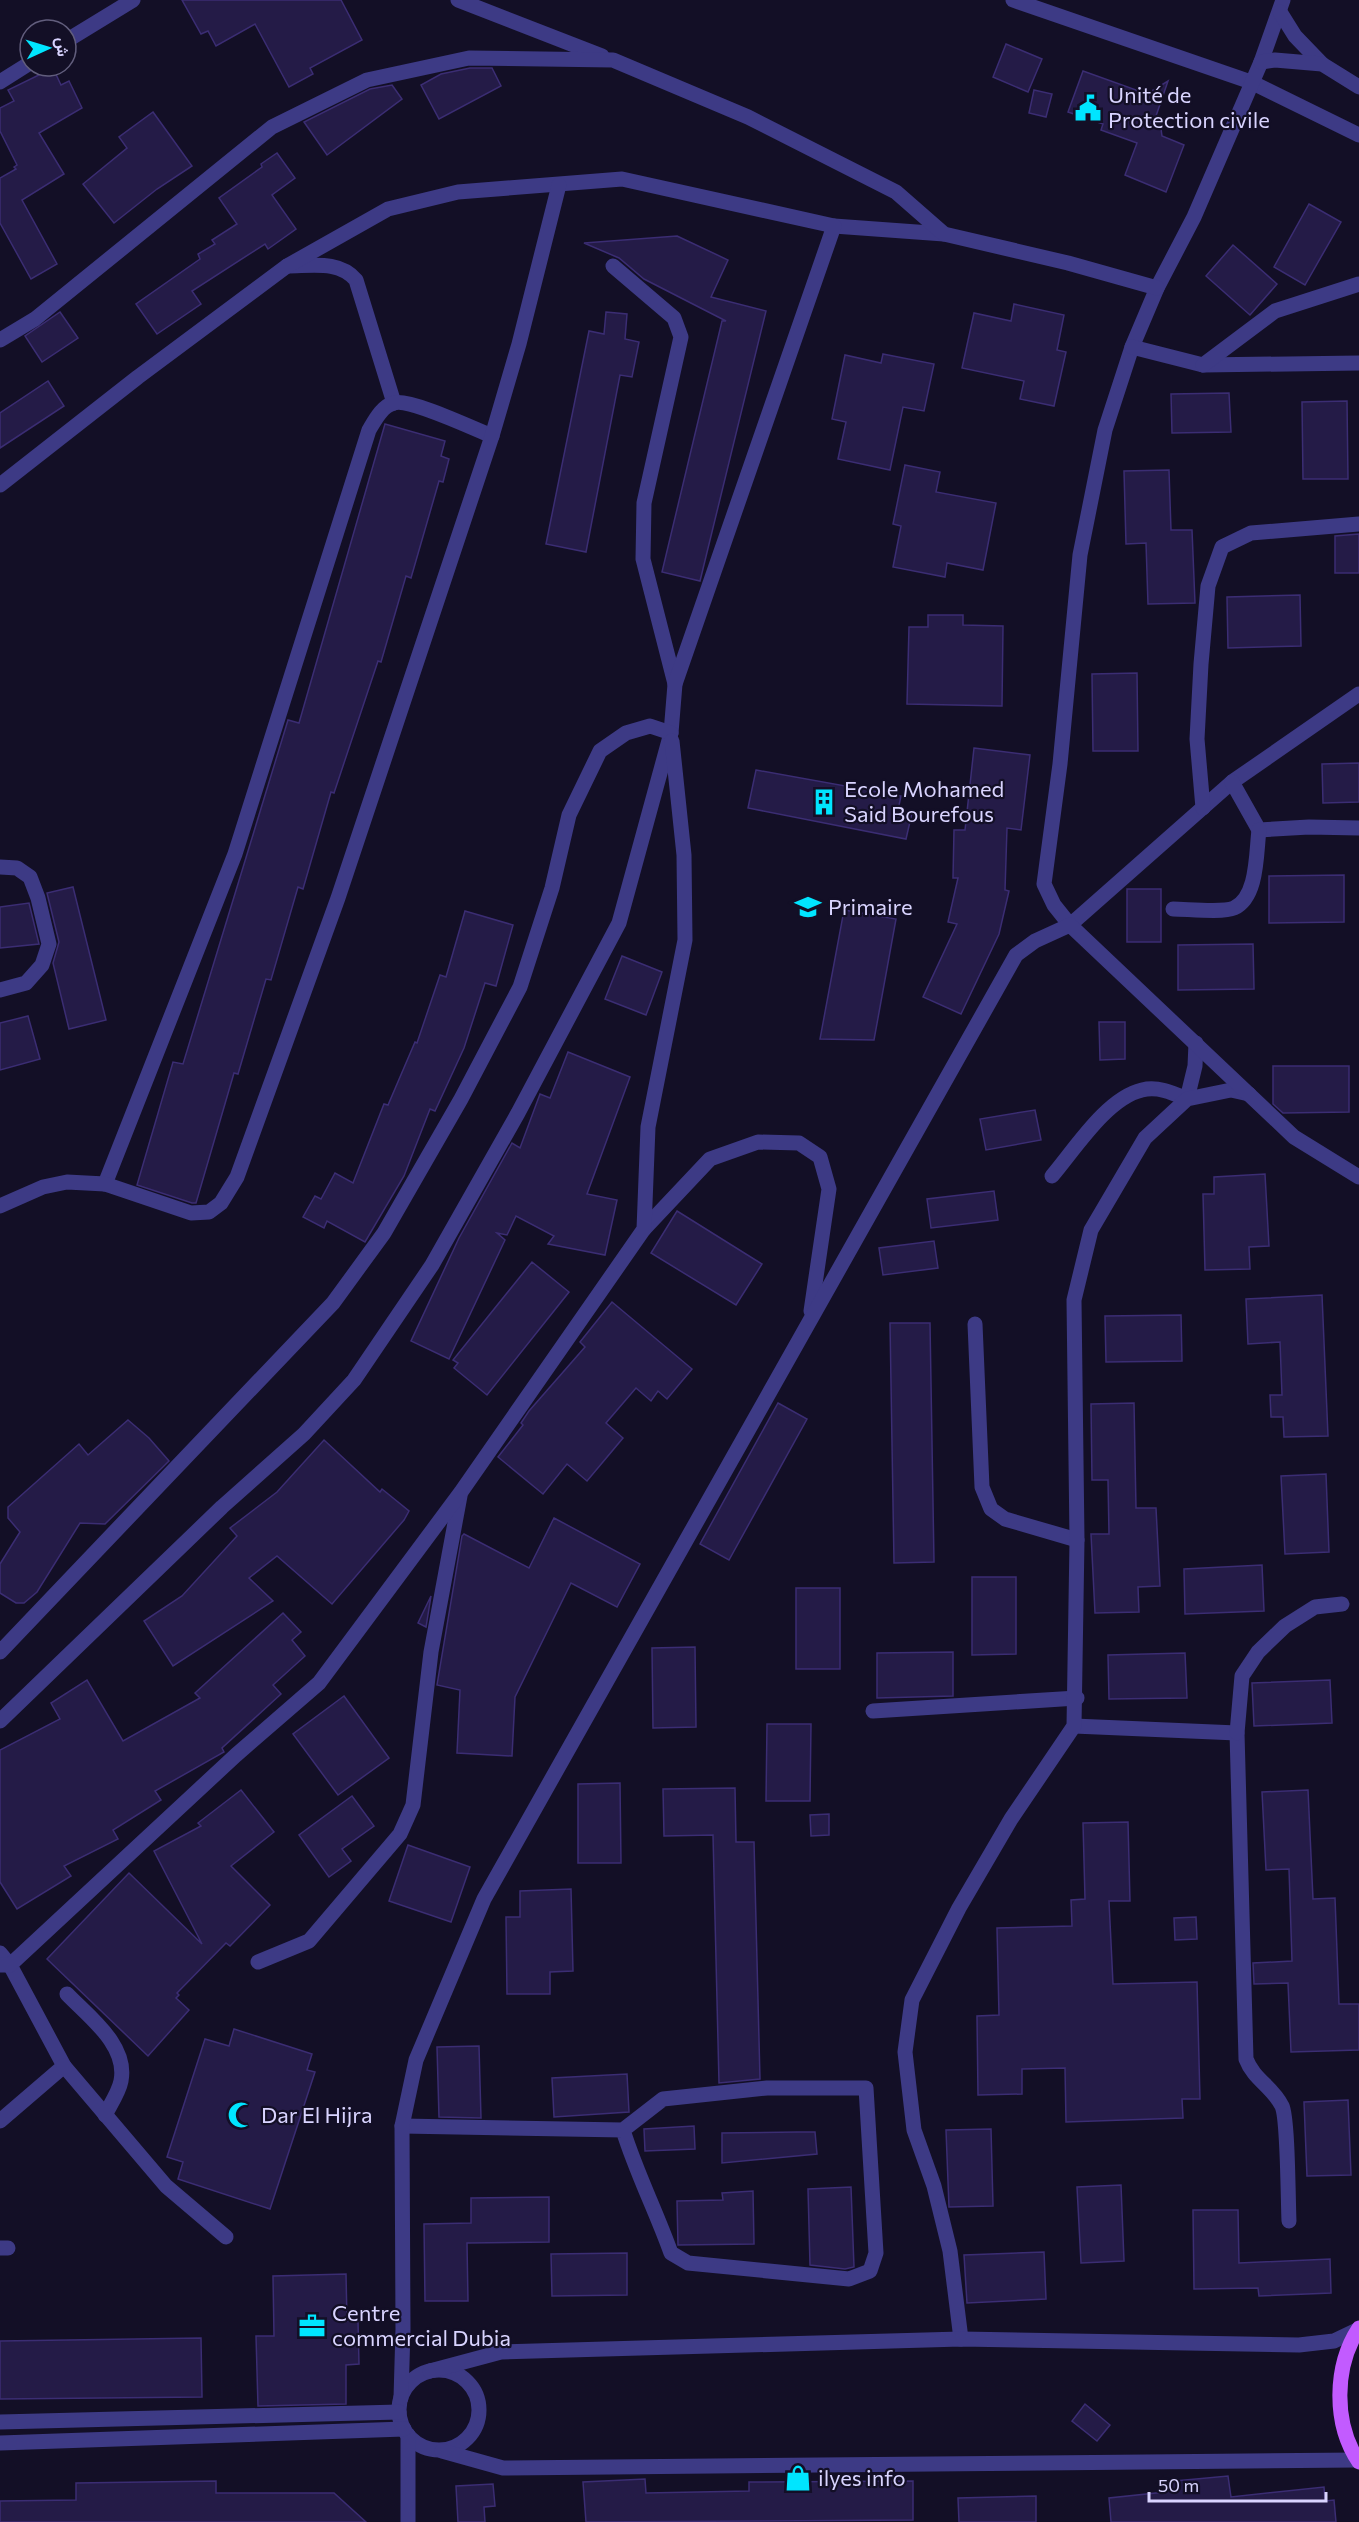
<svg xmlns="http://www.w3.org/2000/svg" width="1359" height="2522" font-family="Commissioner,Vazirmatn,sans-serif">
	<rect width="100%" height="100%" fill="#130f26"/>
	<g fill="#241b47" stroke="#3b2d73" stroke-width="1.5">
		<path d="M182,0H341L362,40L310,68L313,74L289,87L255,24L216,46L208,31L201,34Z"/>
		<path d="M1006,44L1042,59L1028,92L993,77Z"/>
		<path d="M53,68L61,85L69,81L82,108L39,133L64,174L22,200L57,264L31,279L0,223V178L16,169L14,167L17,165L0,131V108L14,101L8,90Z"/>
		<path d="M470,68H492L501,86L439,119L421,85L441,74Z"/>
		<path d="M1083,71L1147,94L1168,81L1155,119L1161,129L1162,136L1184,145L1166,192L1125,175L1137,143L1101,130L1103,124L1068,112Z"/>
		<path d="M392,85L402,99L327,155L304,122L370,89Z"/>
		<path d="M1034,90L1052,94L1046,117L1029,113Z"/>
		<path d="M153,112L192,166L157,189L114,223L83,184L127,148L119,137Z"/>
		<path d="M277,153L295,178L272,195L296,229L268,249L265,244L192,291L201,304L157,334L136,304L200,259L198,254L215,244L212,240L237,224L219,198L262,167L261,164Z"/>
		<path d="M1309,204L1341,222L1305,285L1274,267Z"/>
		<path d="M677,236L728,260L711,297L766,311L700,581L662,572L722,321H726L644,279L619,258L584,243Z"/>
		<path d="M1233,245L1277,284L1250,315L1206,276Z"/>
		<path d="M1014,304L1064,315L1057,350L1066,352L1054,406L1020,399L1024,381L962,368L974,313L1011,321Z"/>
		<path d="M60,312L78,338L42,362L25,336Z"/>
		<path d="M606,312L627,314L625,339L639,342L632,377L620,375L586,552L546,544L589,331L604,334Z"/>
		<path d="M883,354L934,364L924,411L903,407L890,470L838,459L846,422L832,419L845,355L881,363Z"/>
		<path d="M48,381L64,406L0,448V413Z"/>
		<path d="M1229,393L1231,432L1172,433L1171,394Z"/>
		<path d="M1347,401L1348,479H1303L1302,402Z"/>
		<path d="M385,424L445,441L441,456L449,459L443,482L439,481L411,578L406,576L381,662L378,661L334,793L331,792L303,889L298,887L271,980L266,979L238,1074L234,1073L196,1203H192L137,1185L173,1062L183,1064L288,720L299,723Z"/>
		<path d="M905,465L940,472L936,492L996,503L983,570L947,563L945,577L893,567L901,526L893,524Z"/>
		<path d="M1169,470L1171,530H1192L1195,603L1148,604L1146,543L1126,544L1124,471Z"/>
		<path d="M1359,534V573H1335V536Z"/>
		<path d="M1300,595L1301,646L1228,648L1227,597Z"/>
		<path d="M928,615H963V625L1003,626L1002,706L907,704L909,627H928Z"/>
		<path d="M1137,673L1138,751H1093L1092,674Z"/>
		<path d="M974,748L1030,755L1021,830L1007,828L1005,890L1009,891L999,934L961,1014L923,997L957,924L948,922L958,878H953L954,830H965Z"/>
		<path d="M1359,763V802L1323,803L1322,764Z"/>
		<path d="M756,770L901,796L898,810L912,813L906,839L748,808Z"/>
		<path d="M1344,875V922L1269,923V876Z"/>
		<path d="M73,887L106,1020L69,1029L53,963L59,942L47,893Z"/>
		<rect x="1127" y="889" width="34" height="53"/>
		<path d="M29,903L39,944L0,948V907Z"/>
		<path d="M844,910L896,919L874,1040L820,1039Z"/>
		<path d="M465,911L513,925L496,986L485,983L464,1048L435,1111L430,1109L404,1176L365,1242L327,1221L324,1228L303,1217L315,1196L321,1199L335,1173L353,1183L384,1104L388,1105L415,1042L417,1043L440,975L446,977Z"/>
		<path d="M1253,944L1254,989L1178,990V945Z"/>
		<path d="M622,956L662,972L646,1015L605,999Z"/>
		<path d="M28,1016L40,1059L0,1070V1023Z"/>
		<path d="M1099,1022H1125V1059L1100,1060Z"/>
		<path d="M568,1052L630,1077L587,1194L617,1200L605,1255L548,1244L554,1236L516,1216L507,1235L497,1233L505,1240L449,1359L411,1341L459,1238L512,1143L520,1148L540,1094L550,1098Z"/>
		<path d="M1273,1066H1349V1112L1283,1113L1273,1104Z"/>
		<path d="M1035,1110L1041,1140L986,1150L980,1119Z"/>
		<path d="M1265,1174L1269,1246L1249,1247L1250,1269L1205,1270L1203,1194H1214V1177Z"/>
		<path d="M994,1191L998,1220L931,1228L927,1199Z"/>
		<path d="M677,1211L762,1264L736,1305L651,1253Z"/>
		<path d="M934,1241L938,1268L883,1275L879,1248Z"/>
		<path d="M532,1262L569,1292L487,1395L454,1368L458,1363L453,1360Z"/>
		<path d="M1322,1295L1328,1436L1284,1437L1283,1417H1271L1270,1395H1282L1280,1342L1248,1344L1246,1299Z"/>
		<path d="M612,1302L692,1369L667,1399L658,1391L651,1401L636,1388L606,1423L623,1438L587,1481L567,1464L543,1494L498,1457L523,1425L521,1423L529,1411L585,1347L580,1342Z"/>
		<path d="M1181,1315L1182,1361L1106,1362L1105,1316Z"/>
		<path d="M890,1323H930L934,1562L894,1563Z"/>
		<path d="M778,1403L807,1419L729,1560L700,1544Z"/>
		<path d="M1134,1403L1136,1508H1156L1160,1586L1138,1587L1139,1612L1095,1613L1091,1534H1109L1108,1480H1092L1091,1404Z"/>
		<path d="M128,1420L149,1438L169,1461L105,1524L80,1523L37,1592L24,1603H16L0,1593V1564L20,1532L8,1518V1507L79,1444L88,1455Z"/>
		<path d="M324,1440L380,1492L382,1489L409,1511L404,1520L332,1604L277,1556L249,1578L273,1601L173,1666L144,1621L182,1596L237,1536L230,1528L277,1492Z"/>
		<path d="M1326,1474L1329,1552L1285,1554L1281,1476Z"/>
		<path d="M554,1518L640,1564L617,1607L571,1583L515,1697L512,1756L457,1753L460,1690L437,1685L462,1536L464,1534L529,1568Z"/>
		<path d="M1262,1565L1264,1611L1185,1614L1184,1569Z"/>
		<path d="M972,1577H1016V1654L972,1655Z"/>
		<rect x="796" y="1588" width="44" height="81"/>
		<path d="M431,1596L426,1627L418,1623Z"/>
		<path d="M283,1613L301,1632L292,1640L305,1656L273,1685L281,1694L222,1748L224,1752L155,1791L161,1800L113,1830L118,1839L64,1866L71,1876L17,1909L0,1882V1750L60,1719L51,1703L87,1680L123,1741L200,1698L195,1693Z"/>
		<path d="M695,1647L696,1727L653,1728L652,1648Z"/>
		<path d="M953,1652V1696L877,1698V1653Z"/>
		<path d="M1185,1653L1187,1698L1109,1699L1108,1655Z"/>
		<path d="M1330,1680L1332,1723L1254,1726L1252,1683Z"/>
		<path d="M344,1696L389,1758L338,1795L293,1734Z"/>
		<path d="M767,1724H811L810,1801H766Z"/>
		<path d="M620,1783L621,1863H578V1784Z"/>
		<path d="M735,1788L736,1842H754L760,2079L719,2083L713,1835L664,1836L663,1789Z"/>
		<path d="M241,1790L274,1832L231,1866L270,1905L230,1946L226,1943L177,1993L179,1995L176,1998L189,2010L148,2056L47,1959L129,1873L202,1944L154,1851L201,1826L198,1823Z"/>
		<path d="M1308,1790L1313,1899L1335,1898L1339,2004H1359V2050L1291,2052L1288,1983L1254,1984L1253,1963L1292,1961L1289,1869L1266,1870L1262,1792Z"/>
		<path d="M352,1796L374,1826L342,1849L351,1861L329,1877L299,1835Z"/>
		<path d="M829,1814V1835L811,1836L810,1815Z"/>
		<path d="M1128,1822L1130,1901H1109L1113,1984L1197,1982L1200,2099H1182L1183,2118L1066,2122L1065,2068L1022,2069V2094L978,2095L977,2016L999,2015L997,1928L1072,1926L1071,1900L1085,1899L1083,1823Z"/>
		<path d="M408,1845L470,1867L451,1922L389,1901Z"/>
		<path d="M571,1889L573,1971L550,1972V1994H507L506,1917H520V1891Z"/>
		<path d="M1196,1917L1197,1939L1175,1940L1174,1918Z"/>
		<path d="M234,2029L312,2054L307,2070L315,2072L270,2209L178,2179L183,2162L167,2157L205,2039L229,2046Z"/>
		<path d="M479,2046L481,2118L439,2117L437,2047Z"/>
		<path d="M627,2074L629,2112L554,2117L552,2078Z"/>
		<path d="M1348,2100L1351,2175L1307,2176L1304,2102Z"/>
		<path d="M694,2126L695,2149L645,2151L644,2129Z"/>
		<path d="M991,2129L993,2206L949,2207L946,2130Z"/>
		<path d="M798,2132H815L817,2154L722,2163V2133Z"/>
		<path d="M1121,2185L1124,2261L1081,2263L1077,2187Z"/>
		<path d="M851,2187L854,2267L845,2269L810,2265L808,2189Z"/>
		<path d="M753,2191L754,2244L678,2245L677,2201L723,2200L722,2193Z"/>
		<path d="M549,2197V2242L467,2243L468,2301H425L424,2224L471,2223V2198Z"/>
		<path d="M1193,2210H1238L1239,2263L1330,2259L1331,2293L1259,2296L1258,2288L1194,2289Z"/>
		<path d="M1044,2252L1046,2299L967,2303L964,2255Z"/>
		<path d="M627,2253V2295L552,2296L551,2254Z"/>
		<path d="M346,2274L347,2321H358L359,2364L346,2365V2404L258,2406L256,2336H274L273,2276Z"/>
		<path d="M201,2338L202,2397L0,2399V2341Z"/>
		<path d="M1085,2404L1110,2425L1097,2441L1072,2421Z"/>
		<path d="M1228,2476L1231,2497L1324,2487L1325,2501L1334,2500L1336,2522H1111L1109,2498L1165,2492L1164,2482Z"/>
		<path d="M645,2479L646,2493L749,2491V2482L913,2481V2520L586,2522L583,2482Z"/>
		<path d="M216,2481V2493H334L366,2522H0V2501L76,2500V2483Z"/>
		<path d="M493,2484L495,2506L484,2507L485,2522H458L456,2486Z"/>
		<path d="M1036,2496V2522H959L958,2498Z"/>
	</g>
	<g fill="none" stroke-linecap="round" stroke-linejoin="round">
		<g stroke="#3d3a85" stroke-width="15">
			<path d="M458,0L602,56"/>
			<path d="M1013,0L1251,82L1359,135"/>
			<path d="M1283,0L1261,62L1194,217L1157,288L1132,347L1105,430L1080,555L1060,764L1044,884L1054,905L1070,925L1232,782L1359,694"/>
			<path d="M1280,12L1295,36L1322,64"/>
			<path d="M66,41L133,0"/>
			<path d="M1261,62L1275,60L1322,64L1359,87"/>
			<path d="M0,82L30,63"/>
			<path d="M834,226L944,234"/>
			<path d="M287,266C312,266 339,260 356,280L394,403"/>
			<path d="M613,266L674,318L681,337L644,503L643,559L675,684"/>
			<path d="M0,340L35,319L272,127L367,80L469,58L613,60L748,117L896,192L944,234L1068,263L1157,288"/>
			<path d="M1132,347L1203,365L1359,363"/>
			<path d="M1203,365L1275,311L1359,284"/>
			<path d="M0,485L138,377L287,266L388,209L458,192L622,179L834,226L675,684L671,733L619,923L518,1113L432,1265L354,1380L304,1434L222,1507L0,1721"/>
			<path d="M1232,782L1259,830L1309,827L1359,828"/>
			<path d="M1203,808L1197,739L1201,664L1208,586L1222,547L1251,533L1359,524"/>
			<path d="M0,867L17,868L30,877L38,898L49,944L42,965L26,983L0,990"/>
			<path d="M1173,909C1187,909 1223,913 1234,908C1258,897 1256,853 1259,830"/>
			<path d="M1052,1176C1075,1149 1107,1098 1142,1090C1158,1086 1173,1093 1187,1099L1195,1066L1196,1043"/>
			<path d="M105,1184L235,854L369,430C375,420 382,406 394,403C409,398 474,429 492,436"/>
			<path d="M0,1206L43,1187L67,1182L105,1184L191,1213L209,1212L221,1203L237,1177L338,898L492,436L519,344L559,185"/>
			<path d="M644,1229L710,1159L758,1142L799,1143L820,1157L829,1189L811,1311"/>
			<path d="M975,1324L982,1487L991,1509L1005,1519L1077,1540"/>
			<path d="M0,1652L333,1303L384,1233L461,1099L520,987L552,888L569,815L600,751L626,733L650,726L671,733"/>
			<path d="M873,1711L1077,1698"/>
			<path d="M1074,1726L1237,1733L1246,2059C1254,2080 1272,2086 1282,2106C1288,2119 1288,2201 1289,2221"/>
			<path d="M1237,1733L1242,1676L1258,1652L1285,1626L1315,1607L1342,1604"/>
			<path d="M0,1953L10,1965L64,2066L0,2121"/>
			<path d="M258,1962L309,1941L400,1834L413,1805L431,1652L460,1496"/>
			<path d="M0,1965H10L236,1755L319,1683L461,1492L644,1229L648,1127L685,940L684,855L672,741"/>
			<path d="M67,1994C89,2017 128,2045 121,2081C119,2092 110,2105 105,2115"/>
			<path d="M64,2066L166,2186L226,2237"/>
			<path d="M402,2126L623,2130L663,2099L767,2088H866L876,2253L870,2271L849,2279L688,2263L671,2253C656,2211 636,2172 623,2130"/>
			<path d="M0,2248H8"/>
			<path d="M961,2339L950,2251L934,2186L914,2130L905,2052L912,2000L959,1908L1011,1819L1074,1726L1077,1540L1074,1300L1091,1230L1145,1138L1187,1099L1231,1090L1249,1094"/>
			<circle cx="439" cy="2410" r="40"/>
			<path d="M430,2371L501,2352L961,2339L1299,2345L1334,2341L1357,2330"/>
			<path d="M401,2398L403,2329L402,2126L416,2060L484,1899L1016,955L1035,941L1070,925L1294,1137L1359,1177"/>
			<path d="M0,2422L399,2412"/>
			<path d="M408,2435V2522"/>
			<path d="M0,2443L404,2429"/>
			<path d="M442,2451L503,2468L1357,2460"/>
		</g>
		<path stroke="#c25bff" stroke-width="15" d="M1359,2328C1334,2366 1333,2424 1359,2462"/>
	</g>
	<defs>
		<g id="civic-bare" transform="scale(2.07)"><path d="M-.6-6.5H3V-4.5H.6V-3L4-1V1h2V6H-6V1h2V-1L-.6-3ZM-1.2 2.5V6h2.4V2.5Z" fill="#00e5ff" stroke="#130f26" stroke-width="2.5" paint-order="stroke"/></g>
		<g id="building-bare" transform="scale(2.07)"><path d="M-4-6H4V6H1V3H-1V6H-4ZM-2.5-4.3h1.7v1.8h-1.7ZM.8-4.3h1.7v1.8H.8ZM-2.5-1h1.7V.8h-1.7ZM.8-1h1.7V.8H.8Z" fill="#00e5ff" stroke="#130f26" stroke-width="2.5" paint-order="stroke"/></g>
		<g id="school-bare" transform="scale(2.07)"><path d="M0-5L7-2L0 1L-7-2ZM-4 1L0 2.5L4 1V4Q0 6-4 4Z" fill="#00e5ff" stroke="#130f26" stroke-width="2.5" paint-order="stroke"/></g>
		<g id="mosque-bare" transform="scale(2.07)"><path d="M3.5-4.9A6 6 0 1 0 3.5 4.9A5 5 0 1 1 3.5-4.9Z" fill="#00e5ff" stroke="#130f26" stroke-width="2.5" paint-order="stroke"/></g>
		<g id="office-bare" transform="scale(2.07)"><path d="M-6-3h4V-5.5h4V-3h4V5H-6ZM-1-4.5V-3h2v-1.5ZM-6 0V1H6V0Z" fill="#00e5ff" stroke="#130f26" stroke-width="2.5" paint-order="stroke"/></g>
		<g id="shop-bare" transform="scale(2.07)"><path d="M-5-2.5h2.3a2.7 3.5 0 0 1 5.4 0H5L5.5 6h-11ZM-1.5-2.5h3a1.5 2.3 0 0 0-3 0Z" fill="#00e5ff" stroke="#130f26" stroke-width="2.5" paint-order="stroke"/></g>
	</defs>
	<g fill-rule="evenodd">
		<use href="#civic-bare" x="1088" y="108"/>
		<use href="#building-bare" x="824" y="802"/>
		<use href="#school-bare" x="808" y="907"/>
		<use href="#mosque-bare" x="241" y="2115"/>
		<use href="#office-bare" x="312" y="2326"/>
		<use href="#shop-bare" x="798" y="2478"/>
	</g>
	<g text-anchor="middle" stroke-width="4.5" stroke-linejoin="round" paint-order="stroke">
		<g font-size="22" fill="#d9d4ff" stroke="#130f26" text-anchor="start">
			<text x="1108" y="103">Unité de<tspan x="1108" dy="25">Protection civile</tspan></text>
			<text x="844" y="797">Ecole Mohamed<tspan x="844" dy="25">Said Bourefous</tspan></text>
			<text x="828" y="915">Primaire</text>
			<text x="261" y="2123">Dar El Hijra</text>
			<text x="332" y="2321">Centre<tspan x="332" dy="25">commercial Dubia</tspan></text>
			<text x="818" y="2486">ilyes info</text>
		</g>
	</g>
	<g transform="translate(48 48) rotate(86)"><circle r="28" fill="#130f26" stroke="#625e7d" stroke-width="1.5"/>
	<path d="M0-4.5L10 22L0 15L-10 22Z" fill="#00e5ff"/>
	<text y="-9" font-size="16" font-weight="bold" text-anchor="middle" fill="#d9d4ff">ش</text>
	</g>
	<path d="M1149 2492v9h177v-9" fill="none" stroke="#d9d4ff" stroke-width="3"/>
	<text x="1158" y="2492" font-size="18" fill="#d9d4ff" stroke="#130f26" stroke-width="4.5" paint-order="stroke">50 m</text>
</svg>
